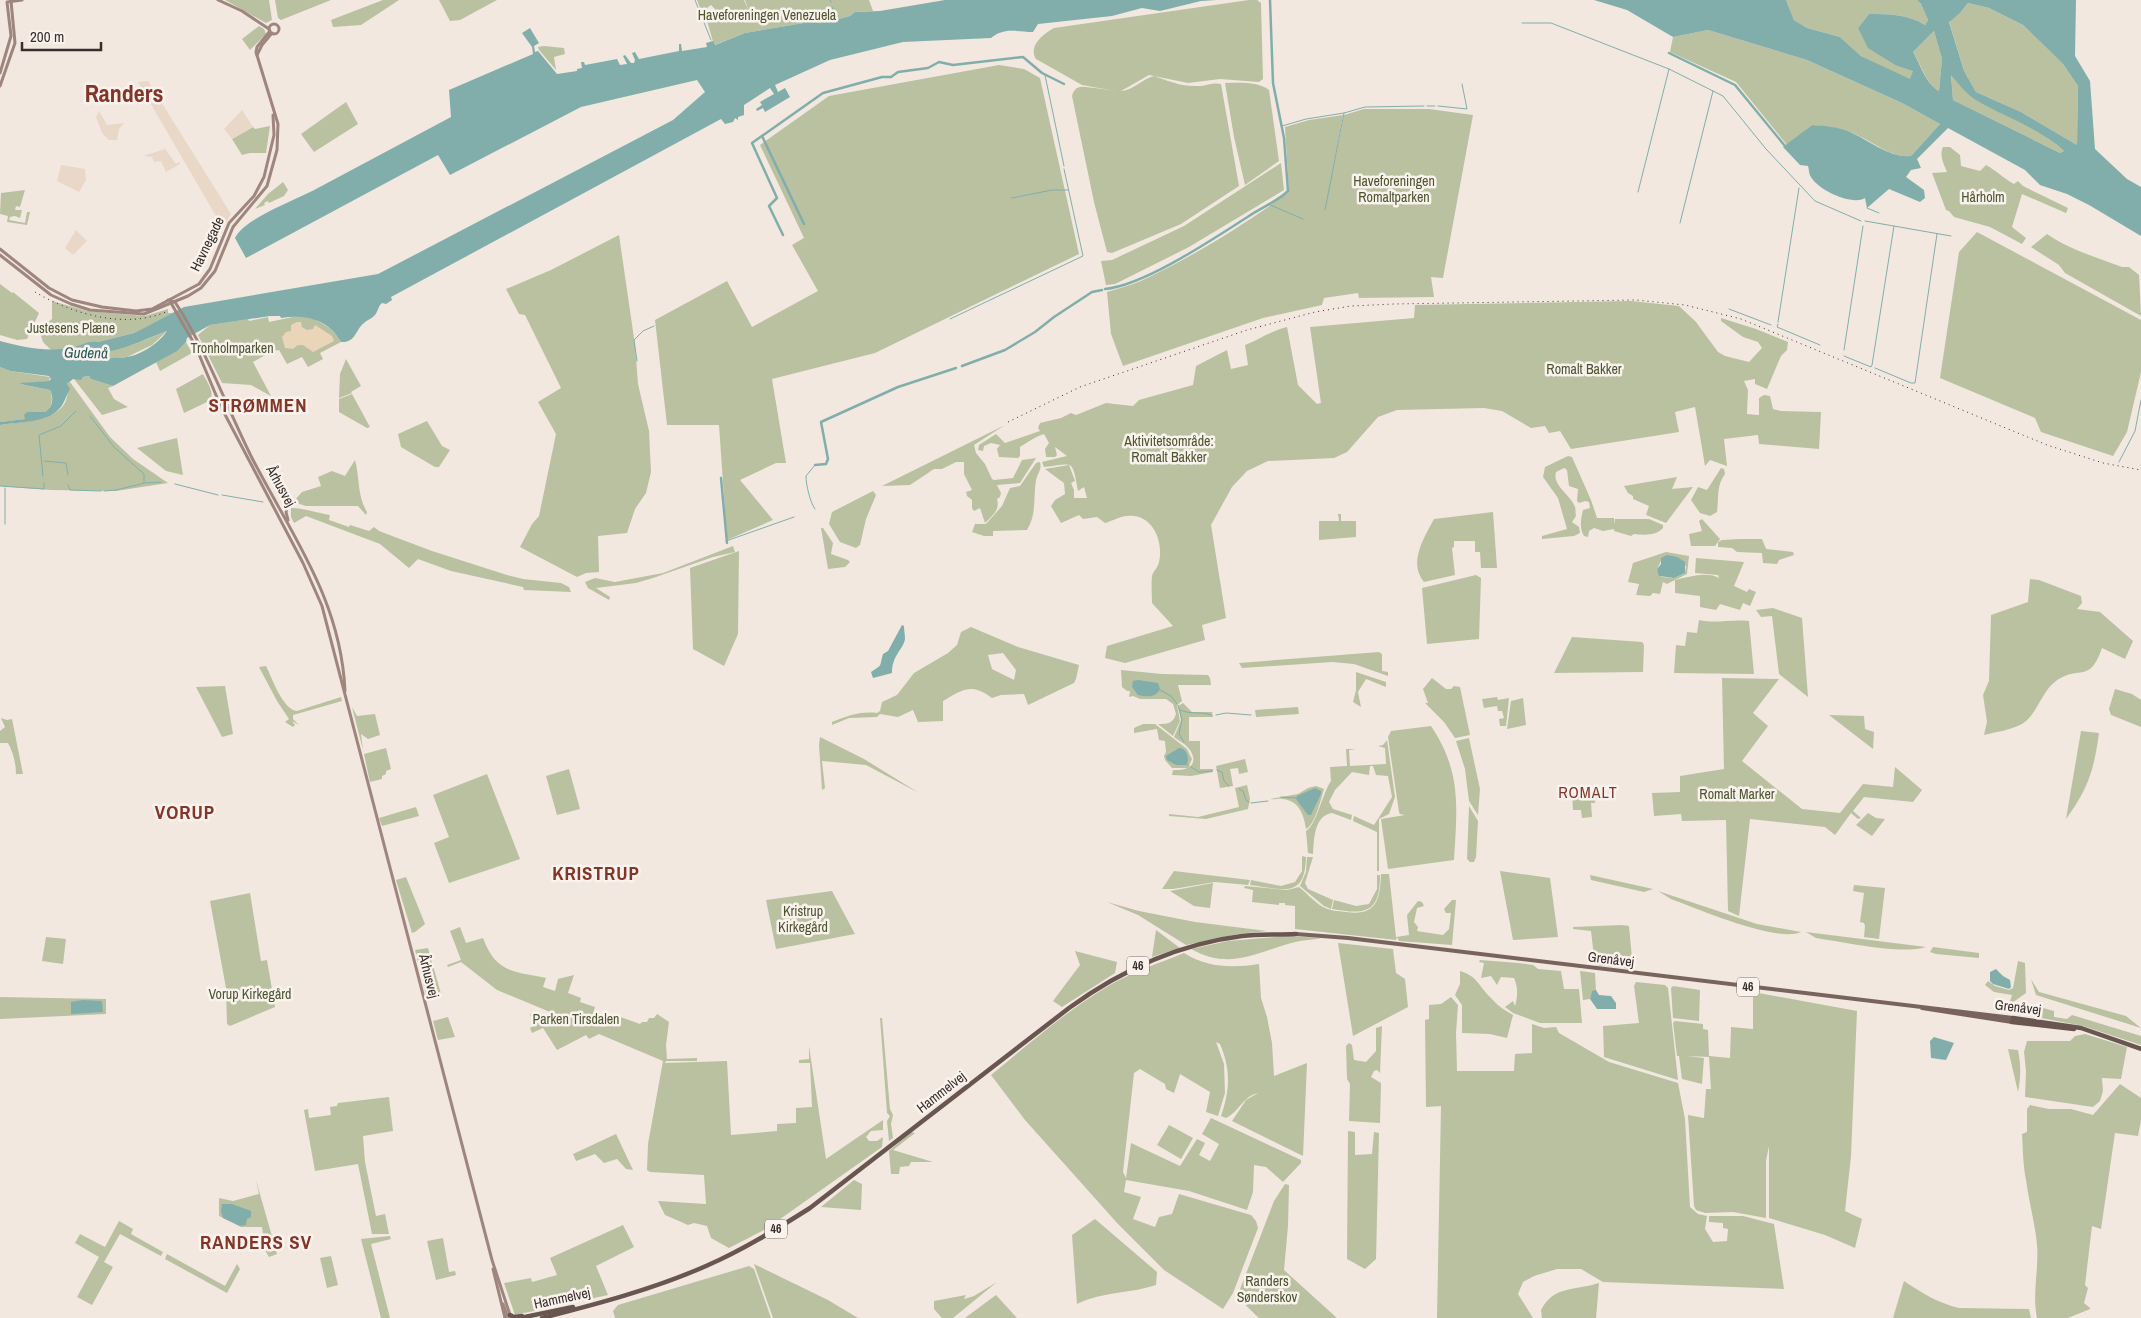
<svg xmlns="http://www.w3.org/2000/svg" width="2141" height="1318" font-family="'Archivo Narrow',sans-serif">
	<rect width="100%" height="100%" fill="#f2e8e0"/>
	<g fill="#b9c1a1" fill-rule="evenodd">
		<path d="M225,0H269L272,20L266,23Z"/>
		<path d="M275,0H331L281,20L278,18Z"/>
		<path d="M383,0H399L361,25L333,27L331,20Z"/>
		<path d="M439,0H497L460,20L450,21Z"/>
		<path d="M697,0H744L749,11L745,0H869L873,11L855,12L850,16L824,23L810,22L745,33L714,45L707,21L747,11L716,13L715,9L711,5L707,8L708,15L703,16Z"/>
		<path d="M1249,0H1257L1261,3L1263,79L1259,82L1220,79L1188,83L1149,75L1121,91H1115L1082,85L1036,59C1028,46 1043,34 1054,28Z"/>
		<path d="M1786,0H1917L1921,4L1928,20L1925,25C1908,14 1889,14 1869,14L1858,28L1897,66L1914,71L1910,80L1861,56L1840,37L1807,28L1794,20Z"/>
		<path d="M1968,3L1989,8L2023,25L2063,64L2078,86L2077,145L2021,112L1976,92L1964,71L1949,21L1960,13Z"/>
		<path d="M259,26L264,29L266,34L250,50L242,39Z"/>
		<path d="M1708,30L1807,60L1902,103L1940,124L1911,156C1889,158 1870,139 1850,132C1839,128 1824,127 1812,125L1787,145L1736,82L1670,52L1673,37Z"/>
		<path d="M1934,31L1942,59L1939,91C1925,83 1922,65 1913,52Z"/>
		<path d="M544,46L564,48L565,54L554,57L556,70L539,50L538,47Z"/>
		<path d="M999,65L1024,69L1040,78L1079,254L875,353L772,379L786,463H776L740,480L773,520L727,540L719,425H667L655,320L727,281L752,327L818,291L792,245L804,238L760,145L829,96Z"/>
		<path d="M1951,74C1975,106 2004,111 2036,130C2046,135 2055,144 2064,151L2060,153L1953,100Z"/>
		<path d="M1154,76C1168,81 1183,87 1198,86C1207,86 1212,82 1221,84L1239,186L1181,224L1112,253L1107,252L1094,202L1072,96C1073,92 1075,88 1080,87C1086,86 1110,91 1119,91C1132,92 1142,79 1154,76Z"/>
		<path d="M1225,83C1239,83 1257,81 1269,90L1279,161L1245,185L1234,137Z"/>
		<path d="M346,102L358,124L314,152L301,134Z"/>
		<path d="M1364,109H1429L1473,115L1443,278L1431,277L1434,297L1359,298L1358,293L1324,298L1322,305L1263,318L1123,366L1111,334L1107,292C1119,288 1132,285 1143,280C1192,257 1246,224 1289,192L1285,127L1309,120L1343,115L1332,175L1344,115Z"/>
		<path d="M270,126L266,153H250L242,155L232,139L253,127L255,129Z"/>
		<path d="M1943,147H1950L1960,155L1961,166L1980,171L1986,165C1997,171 2003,178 2014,184L2018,181L2023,186L2068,208L2066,213L2022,194L2012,227L2026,238L2022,244L1990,227L1954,217L1949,211L1946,210L1932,173L1947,172C1944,164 1939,156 1943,147Z"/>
		<path d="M1281,163L1284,190L1189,247L1115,284L1106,285L1101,261L1112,260L1184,226Z"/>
		<path d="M283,182L288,190L284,196L269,203L268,201L264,203L265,205L255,209L268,194Z"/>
		<path d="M25,190L20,207L16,206L15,210H22L20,218L15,216L10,217L9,220L25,223L27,212H30L27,225L7,222L8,216L0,214L1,193Z"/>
		<path d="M1977,232L2141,320V372L2127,432L2113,456L2041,432L2035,418L1940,378L1959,252Z"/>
		<path d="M2047,234C2070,250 2096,257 2122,267H2129L2139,275L2141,316L2065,273L2059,265L2031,247Z"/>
		<path d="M619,235L635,345L638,384L649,431L651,472L646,493L635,509L627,533L598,536L599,572L586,573L577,577L520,547L532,524L539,516L556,434L538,402L561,388L525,315L519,314L506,289L551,270Z"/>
		<path d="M0,284L12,293L13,292L39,313L27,339L17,340L0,335Z"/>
		<path d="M52,301L87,311L145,316L168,309V313H173L134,333L98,342L93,341L71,348L51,350L43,342L40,333L43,326L52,319Z"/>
		<path d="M1631,301L1679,306L1696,322L1718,352L1725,356L1749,362L1762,348L1758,342L1743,337L1721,321V318L1756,329L1788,342L1787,350L1781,356L1767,389L1755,384V379L1744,381L1748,390L1747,414L1759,415V398L1764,395L1770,396L1773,409L1781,411L1821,412L1819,449L1759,444L1758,435L1724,439L1727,466L1710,460L1705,466L1695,407L1675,412L1679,432L1571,449L1560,431L1549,433L1545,426L1531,428L1502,411L1484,408L1397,410L1378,417L1347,452L1334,458L1268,461L1247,471L1232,487L1211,525L1226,618L1202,625L1205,640L1125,663L1105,658L1107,646L1173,626L1152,603C1152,595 1151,585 1152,576C1153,571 1158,568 1159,562C1164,541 1152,513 1127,516C1121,516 1112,521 1105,523L1097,517L1083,519L1079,515L1061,523L1051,506L1055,500L1065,494L1064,483L1045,469L1069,465L1075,481L1071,483L1074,490V498H1087L1084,487L1078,491C1072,458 1074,464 1044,467L1042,462L1067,456L1055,447L1057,455L1055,457H1046L1045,449L1049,443L1044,434C1036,436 1028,442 1020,447V456L1018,458L999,457L997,449L1000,445L991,443L984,446L983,451L978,450L979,445L996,434L1005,443L1040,431L1038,428L1040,423L1061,418L1071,413L1076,415L1106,403L1133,406L1139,400L1193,385L1196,366L1227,350L1231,369L1248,365L1245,345C1260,339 1271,331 1287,327L1298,385L1317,404L1321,403L1310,327L1414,318L1415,305Z"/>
		<path d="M302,315C317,319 334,328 341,342L320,353L323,359L308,367L302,357L287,364L279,350L272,351L253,362L271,396L251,385L222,383L198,335L210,325L248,319L249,321L268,317L269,322Z"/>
		<path d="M167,331L152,345L127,357L110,358L104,361L87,359C91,350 99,352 107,351C129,348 147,339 167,331Z"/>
		<path d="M186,342L192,353L160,371L156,362L176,351Z"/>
		<path d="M346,359L361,386L351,392L352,393L339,398L340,374Z"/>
		<path d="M0,367L10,371L50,377L49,381L20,384L50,390C53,398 53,407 45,412H32L26,419L0,422Z"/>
		<path d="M203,374C207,382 216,394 209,401L184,413L176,389Z"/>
		<path d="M89,376L91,379L113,386L108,388L114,399L128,407L102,415L74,379Z"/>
		<path d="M70,382L110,437L133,459L168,483L116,491L51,490L0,486V425C25,421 74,422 67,384Z"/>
		<path d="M352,394L370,427L367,428L339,412V399Z"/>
		<path d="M427,421L442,446L450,450L439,467H435L401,447L398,434Z"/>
		<path d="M1005,425L974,445L976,453L985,464L992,479L994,480L1013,478L1022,460L1036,458L1020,483L997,485L1001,493L1000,497L997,499C1000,510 993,515 985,523L980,508L974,511L972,508V500L967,496L966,492L972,490L964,474V462H956L942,469H934L910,485L882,486Z"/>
		<path d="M177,438L183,475L166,471L137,448Z"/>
		<path d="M1568,456L1572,457L1591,500L1597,518H1614V524L1615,519H1649L1663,525V528C1656,536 1644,535 1634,534L1631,536L1614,531V529L1603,531L1594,528L1589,531L1588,537L1584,536C1579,528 1581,519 1583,510L1590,508L1589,502L1585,501L1579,503L1577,501L1578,489L1569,486L1567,470L1564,468L1556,472C1552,486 1571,495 1575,507C1576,510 1575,513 1576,516L1572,522L1579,527L1580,533L1574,536L1542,539V536L1567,529L1558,498L1543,477L1545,467Z"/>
		<path d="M355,460C360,478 357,496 367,512L366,515L358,506H306L293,502L302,492L321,486L318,477L332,471L345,476Z"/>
		<path d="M1040,462C1042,470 1038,472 1036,480C1033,498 1037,514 1027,530L993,531V536H984L972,532L975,524H986L1002,506L1010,488L1020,486L1036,463Z"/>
		<path d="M1721,468L1724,469L1725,474C1716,486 1719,498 1717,512L1710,516L1700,513L1691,500L1698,487L1707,490Z"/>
		<path d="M1677,477L1672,489L1693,487L1666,523L1646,515L1649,506L1633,499V496L1628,493L1624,486Z"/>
		<path d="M873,491L876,495L866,519L860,545L856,548L840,542L829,524L832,512Z"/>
		<path d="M291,508C304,508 317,513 330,515L329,520L349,527L350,525L369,531L374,527L379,531L432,551L507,575L523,579L561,583L569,587L571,592L524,590L523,587L451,571L418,559L409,568L380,544L306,516L294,523L291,517Z"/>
		<path d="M1493,512L1497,568H1481L1480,552H1475V541H1454V547L1452,548L1455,575L1424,582C1408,562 1424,538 1434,519Z"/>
		<path d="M1338,514H1341V521H1356V537L1319,540V521H1339Z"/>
		<path d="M1702,519L1720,539L1715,546H1691L1689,534L1702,531L1699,521Z"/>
		<path d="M821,528H823L833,543L831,554L848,560L850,562L845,567L828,569Z"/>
		<path d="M1739,539H1762L1766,549L1793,552L1794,555L1779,560L1777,564L1763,563L1762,553L1737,552L1732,548L1718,547V542L1722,540Z"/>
		<path d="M733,546L735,552L713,557L653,578L636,583L596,588L610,597L609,600L588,588L585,582L595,578L615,582L663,573Z"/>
		<path d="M739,551L738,634L724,666L693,649L690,568Z"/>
		<path d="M1666,552L1689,556L1687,574L1667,584L1663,582L1660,594L1653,593L1650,596L1636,595L1639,584L1628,582L1633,563ZM1663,557L1686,566L1685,573L1674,578L1661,577L1657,569Z"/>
		<path d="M1696,558L1744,562L1734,586L1747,592L1749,589L1756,592L1750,606L1743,603L1740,610L1720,604L1716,610L1700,607V596L1675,593V580C1688,577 1707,571 1719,578L1718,575L1695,573Z"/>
		<path d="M1476,575L1481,578L1479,639L1427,644L1422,588Z"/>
		<path d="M2030,579L2039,580L2081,596L2082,603L2077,609L2100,612L2133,641L2125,659L2102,648C2089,685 2080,664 2056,681C2041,692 2037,715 2022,724C2011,730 1996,732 1984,735L1987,722L1983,695L1989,681L1991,615L2028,602Z"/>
		<path d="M1773,608L1802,618L1808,697L1779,674L1772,616L1761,617L1756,610Z"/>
		<path d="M1699,620C1716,624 1731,619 1749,621L1754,674L1674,673L1676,645L1685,646L1687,632L1697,633Z"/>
		<path d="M971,627L1018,647L1079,665L1076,679L1074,683L1028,705L1024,694L1001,695L992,698C971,683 964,689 943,701V721L918,722L913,710L898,717L880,714L877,717L849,718L832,725V722C848,716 859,711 877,713L880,711L882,702L897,695L914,673L948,653L957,645L961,632ZM1003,653L1016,670L1014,680L992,669L988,655Z"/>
		<path d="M1572,637L1642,642L1644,645L1643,672L1554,673Z"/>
		<path d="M1379,652L1382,654V671L1388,672V676L1354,664L1332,662L1242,668L1239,663Z"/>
		<path d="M266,666C272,678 283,710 297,711L341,697L342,701L293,715V719L299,725L292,721L295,725L293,727L285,722L289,719L277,701L259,667Z"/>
		<path d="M1121,670L1162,674L1208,675L1210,678L1211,685H1178L1182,701L1177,705L1180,721L1173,736L1158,724C1167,724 1173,724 1176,714L1173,704L1166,699H1140L1133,696L1129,697L1130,691H1127L1122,687Z"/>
		<path d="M1356,672L1386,682V687L1366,679L1358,692L1361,707L1353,702L1356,690Z"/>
		<path d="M1432,678L1446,689H1451L1454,686L1460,687L1470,735L1455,738L1444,722L1425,703H1428L1423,689Z"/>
		<path d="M1722,678L1779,679L1753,713L1768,726L1742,761L1802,809L1840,813L1863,784L1893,787L1895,767L1922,790L1913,802L1864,797L1853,811L1861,818L1858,819L1851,813L1835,835L1825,827L1750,819L1739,916L1728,911L1726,820L1682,821L1681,814L1654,816L1652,793L1680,792V776L1724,769Z"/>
		<path d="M225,686L233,734L222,737L196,687Z"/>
		<path d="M2115,689L2132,694L2141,700V727L2111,715L2109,709Z"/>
		<path d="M1497,697L1498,700L1509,698L1506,726H1500L1499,719L1504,718L1502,711H1498L1497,706L1484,708L1482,699Z"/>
		<path d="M1523,698L1526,725L1507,729L1511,701Z"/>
		<path d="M1183,703L1192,712H1212L1213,717H1189V741H1200V769H1213V772L1191,776L1172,775L1173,770C1186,771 1200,766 1190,750C1186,744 1179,741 1174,737L1181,720L1178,706Z"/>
		<path d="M352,707L357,716L375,714L380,735L368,739L361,734L363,750Z"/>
		<path d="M1298,707L1299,714L1256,717L1255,710Z"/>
		<path d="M1829,715L1864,716L1865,729L1874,732L1873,749Z"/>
		<path d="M1,718L7,720L12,719L23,774H16C16,763 13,752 8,743H0V731L5,727Z"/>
		<path d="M1143,724H1155L1187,749L1192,759L1188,768H1172L1165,760L1164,756L1166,752L1165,741L1159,740L1157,729L1134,733V728Z"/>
		<path d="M1431,726C1462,772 1457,808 1454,860L1388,869L1381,819L1405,815L1400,814L1399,812L1388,737L1391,731Z"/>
		<path d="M2081,731L2099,733C2094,770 2088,789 2066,819Z"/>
		<path d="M820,737L864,759L919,793L866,765L822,761L825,788L822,790L819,745Z"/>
		<path d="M1469,738L1480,789L1478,815L1469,801L1465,769L1456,741Z"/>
		<path d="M1387,740L1395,797L1389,814L1379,819V871H1377V832L1353,821L1354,816L1374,825L1392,797L1388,776L1376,775L1373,766H1370L1369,775L1352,772L1335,790L1329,802L1333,809L1352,815L1351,820L1332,813C1314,816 1314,839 1313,854L1308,853L1306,831C1316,826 1323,792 1331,781L1330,767L1347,766L1346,749H1356L1349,750L1350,766L1386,764L1385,748L1378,746L1383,745Z"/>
		<path d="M386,748L391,769L386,771V774L382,776V779L370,782L364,754Z"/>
		<path d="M1245,759L1248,772L1239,774L1238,768L1230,769L1233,786L1220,788L1216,766Z"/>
		<path d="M569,769L580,809L557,815L546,776Z"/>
		<path d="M487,774L520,859L449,883L434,843L449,837L433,795Z"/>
		<path d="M1247,785L1250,799L1248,809L1206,819L1169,816V814L1198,817L1239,807L1235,788Z"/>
		<path d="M1316,786L1324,789C1321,799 1315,825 1306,829C1304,815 1299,800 1282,799C1278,798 1275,800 1270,799L1298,794L1308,788Z"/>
		<path d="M1581,789H1594L1595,803H1591L1592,817L1582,818L1581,810H1573L1572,794Z"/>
		<path d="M1469,806L1478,821L1476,857L1474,862H1470L1467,859Z"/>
		<path d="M416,807L419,816L382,826L379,818Z"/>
		<path d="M1868,813L1876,818L1885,819L1872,836L1856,825Z"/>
		<path d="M1302,856L1306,857C1305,900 1282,889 1250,885L1251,880L1281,886L1295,882L1302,871Z"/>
		<path d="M1307,857H1313L1305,883L1308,889L1333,900L1331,909L1324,906L1300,886L1306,872Z"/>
		<path d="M1174,871L1250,880L1248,885L1215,882L1173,889H1162Z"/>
		<path d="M1500,871L1550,878L1558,937L1513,940Z"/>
		<path d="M1381,874H1389L1396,937L1409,935L1407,915L1418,901L1422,902L1424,906L1417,908L1414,922L1418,927L1417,931L1443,935L1449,929L1451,913H1446L1444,909L1452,900H1456L1452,945L1399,941L1397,937L1396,940L1295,929V906L1285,905V903H1279V905L1252,902L1253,890L1244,888L1245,886L1287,890L1299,887C1307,893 1314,902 1323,907C1330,911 1338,911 1346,912C1376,916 1380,901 1381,874Z"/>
		<path d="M1377,875H1380C1380,913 1366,915 1332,909L1334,900L1356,906L1369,904L1377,889Z"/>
		<path d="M1590,875L1653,889L1644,892L1591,880Z"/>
		<path d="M406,877L425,924L415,932L412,933L396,880Z"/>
		<path d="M1213,883L1210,908L1194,906L1170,891Z"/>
		<path d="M1854,885L1885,888L1879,939L1864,937L1865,926L1864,923L1860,922L1864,893L1853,891Z"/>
		<path d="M832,891L855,934L776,949L766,900Z"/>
		<path d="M1658,891L1757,924L1801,932C1777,943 1698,909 1671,899Z"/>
		<path d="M250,893L261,961L267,960L275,1007L230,1026L227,1024L226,988L210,901Z"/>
		<path d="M1107,902L1139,911L1195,922L1267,931L1238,934L1186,945L1138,915Z"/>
		<path d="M1622,925L1629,926L1633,969L1595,965L1591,931L1573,929V927Z"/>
		<path d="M460,927L466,943L483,938C496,973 513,971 546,978L543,987L555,991L558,979L574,975L568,993L581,998L580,1002L595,1007L593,1014L597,1016L598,1013L611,1018L612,1014L640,1024L642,1022H647L649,1018H654L657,1014L669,1022L666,1045L667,1059L697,1058V1061H666L665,1063L727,1061L731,1135L777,1131V1124L796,1123V1108L812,1107L810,1063H799V1060L809,1059V1046L826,1159L883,1120V1130L871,1131L866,1137L869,1141H877L883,1137L882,1147L766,1229L729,1248L711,1238L707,1226L694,1223L688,1225L665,1215L658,1201L706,1204L704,1175L650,1172L647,1170L648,1144L663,1061L599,1034L589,1039L586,1035L557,1050L543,1028L532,1033L530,1028L535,1025L530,1015L532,1012L548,1017L550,1012L497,990L461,962L448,967L447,965L461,960L450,931Z"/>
		<path d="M1156,930L1180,948L1152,957Z"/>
		<path d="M1806,932L1926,947C1901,955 1844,942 1816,938Z"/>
		<path d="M1288,936L1321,938C1313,940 1303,940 1295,942C1256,952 1231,971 1191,949L1228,941Z"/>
		<path d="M46,937L66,939L63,964L42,961Z"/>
		<path d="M1338,943L1393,949L1396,973L1405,979L1408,1007L1353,1036Z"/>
		<path d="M1933,947L1979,953V958L1936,954L1930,952Z"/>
		<path d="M428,948L441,994L426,995L415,950Z"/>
		<path d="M1075,951L1117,962L1115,973L1062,1007L1053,1001L1080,965Z"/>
		<path d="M1184,953C1208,968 1232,968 1259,964L1261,998L1267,1017L1272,1043L1274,1076L1307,1063L1303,1156L1232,1121L1246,1100L1258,1093C1243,1096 1239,1112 1226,1118L1221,1116C1230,1090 1231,1070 1220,1044L1216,1042L1224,1064L1225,1093L1218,1116L1206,1112L1210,1092L1180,1074L1174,1093L1166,1089L1165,1084L1140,1069L1134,1073L1123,1172L1126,1178L1131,1143L1180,1166L1197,1139L1205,1143L1199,1155L1210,1161L1219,1144L1202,1134L1211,1118L1301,1160V1163L1283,1182L1266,1167L1254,1165L1253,1192L1247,1210L1189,1191L1126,1180L1124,1192L1141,1197L1133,1219L1155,1227L1159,1217L1172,1214L1179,1194L1251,1215L1256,1221L1258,1228L1233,1293L1223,1309L1164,1270L1118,1224L1025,1120L991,1075C1029,1044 1067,1010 1110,985C1133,972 1159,963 1184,953Z"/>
		<path d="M1480,960L1518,963L1533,965L1538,969L1561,971L1564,989H1579L1582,1023H1540L1513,1013L1505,1007L1513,1001L1515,1006C1518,996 1518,987 1514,978L1501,977L1497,985L1491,976L1481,978L1484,963L1479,962Z"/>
		<path d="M2018,961L2025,963L2026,993L2009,1005L2012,995L1994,992L1985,985L1988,981L1995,986L2009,990L2013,988Z"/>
		<path d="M1460,971C1477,976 1478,985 1490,997C1497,1005 1504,1010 1513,1015L1507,1038L1490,1034L1462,1033V1005L1455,995L1460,984Z"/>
		<path d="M1580,971L1595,973L1596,991L1592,992L1590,999L1583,1000Z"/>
		<path d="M2031,979L2039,992L2126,1016L2141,1028L2036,995Z"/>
		<path d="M1636,982L1665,985L1668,988L1678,1080L1604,1057L1603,1026L1639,1023L1634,986Z"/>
		<path d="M1673,986L1700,990L1699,1021L1673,1018L1671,988Z"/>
		<path d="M1753,992L1857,1011L1851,1156L1845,1211L1862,1219L1855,1248L1825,1235L1769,1218V1146L1766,1161V1218L1733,1212L1705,1213L1696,1210L1694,1206L1688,1115L1704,1118L1706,1089H1711L1709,1057L1687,1056L1704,1058L1702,1084L1682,1079L1679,1056H1677L1673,1023L1675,1021L1703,1024V1029L1708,1030L1709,1056L1730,1058L1731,1027L1753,1029Z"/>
		<path d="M0,997L106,999V1014L0,1019Z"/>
		<path d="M1451,997L1458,1005L1456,1033L1457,1071H1514L1515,1054L1532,1053V1024L1544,1028L1556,1027L1559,1033L1609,1062L1678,1083L1685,1119L1690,1207L1698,1214L1707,1216L1705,1229L1713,1242L1727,1241L1728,1229L1723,1228V1223L1709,1222V1216H1743L1774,1224L1784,1289L1603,1282L1581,1269H1557L1534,1276L1523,1282L1518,1294L1533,1318H1437L1441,1106L1426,1107L1425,1020L1429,1019V1005L1441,1004Z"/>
		<path d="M2043,1008L2054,1011V1017L2067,1019L2072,1015L2141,1036V1045L2083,1026L2036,1017L2037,1011Z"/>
		<path d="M448,1017L455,1037L438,1040L433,1021Z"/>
		<path d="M880,1018H882L890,1109L893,1115L891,1124L893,1138L889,1141L887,1121L890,1116L887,1113Z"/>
		<path d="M1382,1026L1380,1073L1377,1070L1374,1071L1371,1077L1381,1083L1380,1123L1349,1121L1350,1084L1347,1079L1346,1046L1349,1043L1352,1045L1354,1060L1366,1062L1376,1051V1028Z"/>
		<path d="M2085,1034L2127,1047L2121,1079L2102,1078L2103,1091L2100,1101L2093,1107L2025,1097L2026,1071L2024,1052L2027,1041H2070L2075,1036Z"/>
		<path d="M2008,1049L2018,1050C2021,1065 2021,1077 2018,1092Z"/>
		<path d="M2120,1084L2141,1098V1120L2138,1136L2115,1133L2101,1229L2092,1226L2085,1285L2088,1288L2084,1303L2090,1308V1309L2068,1318H2037C2032,1294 2039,1269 2037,1245C2035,1223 2029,1202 2026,1180C2023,1165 2023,1150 2022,1134L2027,1132V1109L2030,1105L2049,1109H2071L2093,1115Z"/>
		<path d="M389,1097L393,1131L363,1136L365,1162L376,1216L385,1214L389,1234H372L358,1164L315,1171L304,1110L308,1109L309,1118L331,1115L330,1107L337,1106L338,1103Z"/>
		<path d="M1169,1125L1193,1138L1181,1159L1157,1145Z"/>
		<path d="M1348,1131L1355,1132V1155L1372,1154L1374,1132L1379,1133L1376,1259L1365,1269L1347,1259Z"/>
		<path d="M911,1132L915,1133L893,1150L933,1162H911L909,1166L900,1167L899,1174H891L889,1151Z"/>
		<path d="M616,1134L633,1170L626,1169L617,1159L604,1163L595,1154L576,1161L573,1154Z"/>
		<path d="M256,1180L277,1254L269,1257L265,1250L262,1227H241L219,1216V1198L233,1201L259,1194Z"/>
		<path d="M854,1180L862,1184L861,1210L821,1207Z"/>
		<path d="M1285,1184L1289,1185L1288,1226L1284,1270L1337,1318H1259L1237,1297L1274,1201Z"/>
		<path d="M1095,1219L1157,1272L1156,1285C1129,1294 1104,1291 1077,1304L1072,1235Z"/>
		<path d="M119,1221L133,1229L131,1234L163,1252L161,1256L120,1234L104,1262L113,1267L92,1305L77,1297L99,1257L75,1243L80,1234L105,1247Z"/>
		<path d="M623,1225L634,1247L596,1266L608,1295L515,1315L504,1283L531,1278L532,1282L557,1275L550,1258Z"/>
		<path d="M390,1236L391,1239L371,1244L390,1318H381L361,1239Z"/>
		<path d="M443,1238L449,1272L455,1271L456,1275L436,1280L427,1241Z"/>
		<path d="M167,1254L225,1286L237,1264L240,1269L227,1293L165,1259Z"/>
		<path d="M331,1256L338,1285L327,1288L320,1258Z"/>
		<path d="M754,1264L828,1300L858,1318H773Z"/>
		<path d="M749,1266L754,1269L771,1318H615L613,1311L618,1305Z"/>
		<path d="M1904,1281C1922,1293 1938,1303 1959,1308L2029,1309L2031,1318H1893Z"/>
		<path d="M997,1282L953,1318H942L934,1309V1301L966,1295L964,1299L974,1296Z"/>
		<path d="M1599,1283L1596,1318H1542L1541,1310C1554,1285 1575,1291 1599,1283Z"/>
		<path d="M996,1295L1017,1318H965Z"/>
	</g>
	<path fill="#ebd5b9" d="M297,322H301L302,327L307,330L313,329L315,325L332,336L334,341L313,352L303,345H298L293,349L285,348L282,337L286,332L291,331V325Z"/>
	<g fill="#e9d7c8">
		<path d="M148,81L231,214L223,228L138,82Z"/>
		<path d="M242,110L253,127L232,139L224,129Z"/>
		<path d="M99,111L107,125L124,123L119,129L117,140H109L102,133L96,117Z"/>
		<path d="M165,149L176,164L179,162L180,164L166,172L161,161L154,162L152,157L143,156Z"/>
		<path d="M61,165L85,169L86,180L79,192L57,181Z"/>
		<path d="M76,230L87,241L73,255L65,248Z"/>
	</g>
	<g fill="#81aeab" fill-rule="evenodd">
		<path d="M945,0H1217L1201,1L1160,11L1142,8L1112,16L1038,24L1033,32C1017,32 1005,27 991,38L903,42L830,60L775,85L778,92L785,88L790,97L765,112L763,108L757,111L756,109L762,105L760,102L774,94L770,88L744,105V115L738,117V120L735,118L733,122L725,124L721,119L391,297L392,300L386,304L382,303C378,306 378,312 374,316C371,319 367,320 364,323C355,330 356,343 341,342C328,319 305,314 281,318L280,316H270L210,325L187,338L186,342L177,351L113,386L91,379L89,376L83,377L81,380L73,379L67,384L70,389C66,395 65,403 59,409C47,423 18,422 0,425V422L25,419L24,415L27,412H45C53,407 54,398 50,390L20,384L21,383L49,381L51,379L49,376L10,371L0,367V341C24,347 44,352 69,348C79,347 90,339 98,342L134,333L184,307L378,274L673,120L705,92L697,80L581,107L450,175L438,155L246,258L235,238C245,218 296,200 316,189C361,165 406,141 451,117L449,90L533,54L532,47L522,33L530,28L539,43L534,46L535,52L538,51L557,74L577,71V69L582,68L581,62H584L585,65L617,59L620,65L627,64L623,56L625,55L631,63H634L635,60L632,53L635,52L639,59L679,51V44H681L682,51L707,47L706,43L713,41L715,45L745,33L810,22L824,23L850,16L855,12L880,11ZM167,331C159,343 141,355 127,357C122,358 116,357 111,358C102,360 95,362 87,359C91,349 102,353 111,351C131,347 148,338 167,331Z"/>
		<path d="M1594,0H1786L1794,20L1807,28L1840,37L1861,56L1910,79L1913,71L1897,66L1868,48L1858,28L1869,14C1889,14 1908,14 1925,25L1928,20L1921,4L1917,0H2076L2075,56L2090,81L2095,149L2127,179L2141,187V236L2089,205L2067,194L2040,185L2025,170L1948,128L1917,159L1921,168L1911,170L1906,177L1924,190L1925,198L1920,202L1889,189L1867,208L1865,198C1852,206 1818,190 1811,177C1809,175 1809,169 1808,166L1800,165L1783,147L1812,125C1825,126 1838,127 1850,132C1869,140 1889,158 1911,156L1940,124L1902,103L1807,60L1708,30L1673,37L1627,10ZM1968,3L1989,8L2023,25L2063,64L2078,86L2077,145L2021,112L1976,92L1964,71L1949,22L1960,13ZM1934,31L1942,59L1939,91C1925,83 1921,65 1913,52ZM1951,75C1959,84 1966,94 1976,100C2006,118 2038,127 2064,151L2060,153L1953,100Z"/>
		<path d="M1667,555L1677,557L1685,562V573L1674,578L1659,576L1657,569L1661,564V558Z"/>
		<path d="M902,625L904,626C904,630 905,635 905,639C903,650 892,655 892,673L873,678L871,672C883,664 879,668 883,654L888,651Z"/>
		<path d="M1138,680L1158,683L1160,689C1156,698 1146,697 1138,695L1132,687L1133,681Z"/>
		<path d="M1179,748C1186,748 1188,755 1188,761L1186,765H1176L1167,760L1166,756Z"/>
		<path d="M1315,788L1321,791V794L1311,815H1308L1296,799L1297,796Z"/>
		<path d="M1996,969L2003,976L2010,980L2011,987L2009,989L1993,984L1990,981V972Z"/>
		<path d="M1596,990L1599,995L1611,996L1616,1003V1009H1597L1590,999L1592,991Z"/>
		<path d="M83,1000L102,1001L103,1012L71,1014V1002Z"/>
		<path d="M1934,1037L1954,1043L1946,1060L1931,1058L1930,1041Z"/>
		<path d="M222,1204H232L251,1211V1217L247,1219L246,1225L240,1226L223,1218L221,1211Z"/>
	</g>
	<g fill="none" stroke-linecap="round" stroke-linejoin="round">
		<g stroke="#81aeab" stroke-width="1">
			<path d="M695,0L711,40"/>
			<path d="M830,0L831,2"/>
			<path d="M832,7L837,20"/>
			<path d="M1522,23H1551L1669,69L1723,96L1766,149L1815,201L1861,221"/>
			<path d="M1045,75L1064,166"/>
			<path d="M1427,106H1435"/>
			<path d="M1438,106L1467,109L1462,84"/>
			<path d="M1282,126L1306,119L1344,113L1365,107L1424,106"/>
			<path d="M1638,192L1669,69"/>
			<path d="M1012,198L1052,190H1068"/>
			<path d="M1268,204L1303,219"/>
			<path d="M1867,208L1879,213"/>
			<path d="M1325,210L1344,113"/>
			<path d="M1865,221L1951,236"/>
			<path d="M1680,223L1713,91"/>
			<path d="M1729,309L1771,325"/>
			<path d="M950,319L1083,256L1064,169"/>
			<path d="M1778,322L1799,188"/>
			<path d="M1778,324L1777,327L1820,345"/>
			<path d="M1844,350L1863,226"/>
			<path d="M1844,356L1871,367L1872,365L1894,226"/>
			<path d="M637,361L634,340L643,331L654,326"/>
			<path d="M1875,368L1911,383H1915L1937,234"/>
			<path d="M90,416L114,447L144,474V483L141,484L116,490L104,491"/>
			<path d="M44,461L66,463L68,475"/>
			<path d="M2119,462L2135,431L2141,400"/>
			<path d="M43,476L39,435L61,426L76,411"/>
			<path d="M145,483L161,482"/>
			<path d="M175,484L218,495"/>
			<path d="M68,485L70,490L101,491"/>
			<path d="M0,486L44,489V483"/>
			<path d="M5,488V524"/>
			<path d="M222,495L263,502"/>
			<path d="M815,509C810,502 806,485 806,476L815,465"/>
			<path d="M726,541L794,517"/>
			<path d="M1160,690L1171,696L1177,704"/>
			<path d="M1178,705L1182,720L1179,734L1184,742"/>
			<path d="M1180,710C1191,715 1201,711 1211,715"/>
			<path d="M1216,715L1226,713L1251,715"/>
			<path d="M1186,764L1189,766"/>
			<path d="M1191,767L1199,772L1212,771"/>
			<path d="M1217,770L1222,772L1224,781L1229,786"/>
			<path d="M1239,789L1243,791L1246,800L1249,802"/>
			<path d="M1281,797L1296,798"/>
			<path d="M1251,803L1268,801"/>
		</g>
		<g stroke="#81aeab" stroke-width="2.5">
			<path d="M1669,53L1735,85L1785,146"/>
			<path d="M762,136L804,224"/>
			<path d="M783,235L769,206L777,198L752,143L823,93L882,77H891L898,72L928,68L939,62L953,65L1023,57L1042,73L1064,84"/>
			<path d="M1105,289C1145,285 1213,239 1249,216C1261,208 1278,201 1288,191L1284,138L1273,83L1270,0"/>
			<path d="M962,366L1005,350L1035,332L1054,317L1092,292L1102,290"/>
			<path d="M815,465L826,464L828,459L821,422L898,387L956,368"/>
			<path d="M721,478L727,543"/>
		</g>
		<g stroke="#9e867e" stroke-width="3">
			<path d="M218,0L242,11L269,29"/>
			<circle cx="274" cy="29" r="5"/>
			<path d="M257,55L262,45L272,33"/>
			<path d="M0,73L11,36L7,2L22,0"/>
			<path d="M0,86L15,43L11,1"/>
			<path d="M0,249L49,288L72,300L102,307L136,311L152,309L199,284L210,269L229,223L254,196L264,177L274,135L273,115"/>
			<path d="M0,255L51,295L71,304L90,310L144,314L188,296L201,288L215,271L233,227L267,186L277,150L278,124L256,52L257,47L270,31"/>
			<path d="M168,300L175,302C207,351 226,406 252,458C292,536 341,600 345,691"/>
			<path d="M171,303L195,345L221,407L303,563L322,606L492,1260L511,1318"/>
			<path d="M288,503L286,512L288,520"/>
			<path d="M493,1269L505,1318"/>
			<path d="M503,1304L508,1318"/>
		</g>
		<path stroke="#79645d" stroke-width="4" d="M1296,934L1348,938L2013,1018L2012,1022L1922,1008"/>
		<g stroke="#695650" stroke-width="4.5">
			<path d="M2013,1018L2081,1028L2141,1049"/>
			<path d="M2012,1022L2074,1029"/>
			<path d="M510,1315L514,1317L522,1316"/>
			<path d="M520,1318L573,1307"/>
			<path d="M542,1318C597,1304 654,1289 706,1266C743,1250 777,1229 810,1208L1069,1008C1120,971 1178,944 1242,936C1260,934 1278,935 1296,934"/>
		</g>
		<g stroke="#382e2b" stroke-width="1" stroke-dasharray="1 4" stroke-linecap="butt">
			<path d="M35,292C72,314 126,330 168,311"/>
			<path d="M1008,422L1080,387L1247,330L1315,312L1351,306L1394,304L1636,300L1685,305L1741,319L2047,445L2103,463L2141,470"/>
		</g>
	</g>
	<g text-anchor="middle" stroke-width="5" stroke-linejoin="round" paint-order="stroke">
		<g fill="#faf2ed" stroke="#726965" stroke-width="1">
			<rect x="1127" y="956.5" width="22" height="19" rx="4"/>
			<rect x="1737" y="977.5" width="22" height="19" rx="4"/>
			<rect x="765" y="1219.5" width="22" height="19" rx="4"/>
		</g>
		<g font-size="12" font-weight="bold" fill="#382e2b">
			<text x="1138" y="970">46</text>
			<text x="1748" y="991">46</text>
			<text x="776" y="1233">46</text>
		</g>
		<g font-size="14" fill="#4b5530" stroke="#faf2ed">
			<text x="767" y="20">Haveforeningen Venezuela</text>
			<text x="1394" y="186">Haveforeningen<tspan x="1394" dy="16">Romaltparken</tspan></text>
			<text x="1983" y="202">Hårholm</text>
			<text x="71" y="333">Justesens Plæne</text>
			<text x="232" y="353">Tronholmparken</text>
			<text x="1584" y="374">Romalt Bakker</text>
			<text x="1169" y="446">Aktivitetsområde:<tspan x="1169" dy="16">Romalt Bakker</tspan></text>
			<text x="1737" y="799">Romalt Marker</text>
			<text x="803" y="916">Kristrup<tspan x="803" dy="16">Kirkegård</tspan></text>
			<text x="250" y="999">Vorup Kirkegård</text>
			<text x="576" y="1024">Parken Tirsdalen</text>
			<text x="1267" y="1286">Randers<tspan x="1267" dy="16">Sønderskov</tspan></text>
		</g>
		<g font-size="14" fill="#382e2b" stroke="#faf2ed">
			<text transform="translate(207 244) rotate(-64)" y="5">Havnegade</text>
			<text transform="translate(281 486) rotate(61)" y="5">Århusvej</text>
			<text transform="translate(1611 959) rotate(7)" y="5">Grenåvej</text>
			<text transform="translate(429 976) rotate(76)" y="5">Århusvej</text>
			<text transform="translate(2018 1007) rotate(7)" y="5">Grenåvej</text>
			<text transform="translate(941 1092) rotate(-38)" y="5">Hammelvej</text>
			<text transform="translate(562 1298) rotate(-12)" y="5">Hammelvej</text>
		</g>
		<g font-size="15" font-style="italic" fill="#225857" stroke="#faf2ed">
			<text transform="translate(86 353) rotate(1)" y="5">Gudenå</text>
		</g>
		<g font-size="16" letter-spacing="1" fill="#833528" stroke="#faf2ed">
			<text x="1588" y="798">ROMALT</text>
		</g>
		<g font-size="19" font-weight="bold" letter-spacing="1" fill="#833528" stroke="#faf2ed">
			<text x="258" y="412">STRØMMEN</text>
			<text x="185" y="819">VORUP</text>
			<text x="596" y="880">KRISTRUP</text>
			<text x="256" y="1249">RANDERS SV</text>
		</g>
		<g font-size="24" font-weight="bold" fill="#833528" stroke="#faf2ed">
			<text x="124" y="102">Randers</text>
		</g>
	</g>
	<path d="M22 42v8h79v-8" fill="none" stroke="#382e2b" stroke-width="2.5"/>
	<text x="30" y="42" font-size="15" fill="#382e2b" stroke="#faf2ed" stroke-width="4" paint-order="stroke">200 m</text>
</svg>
